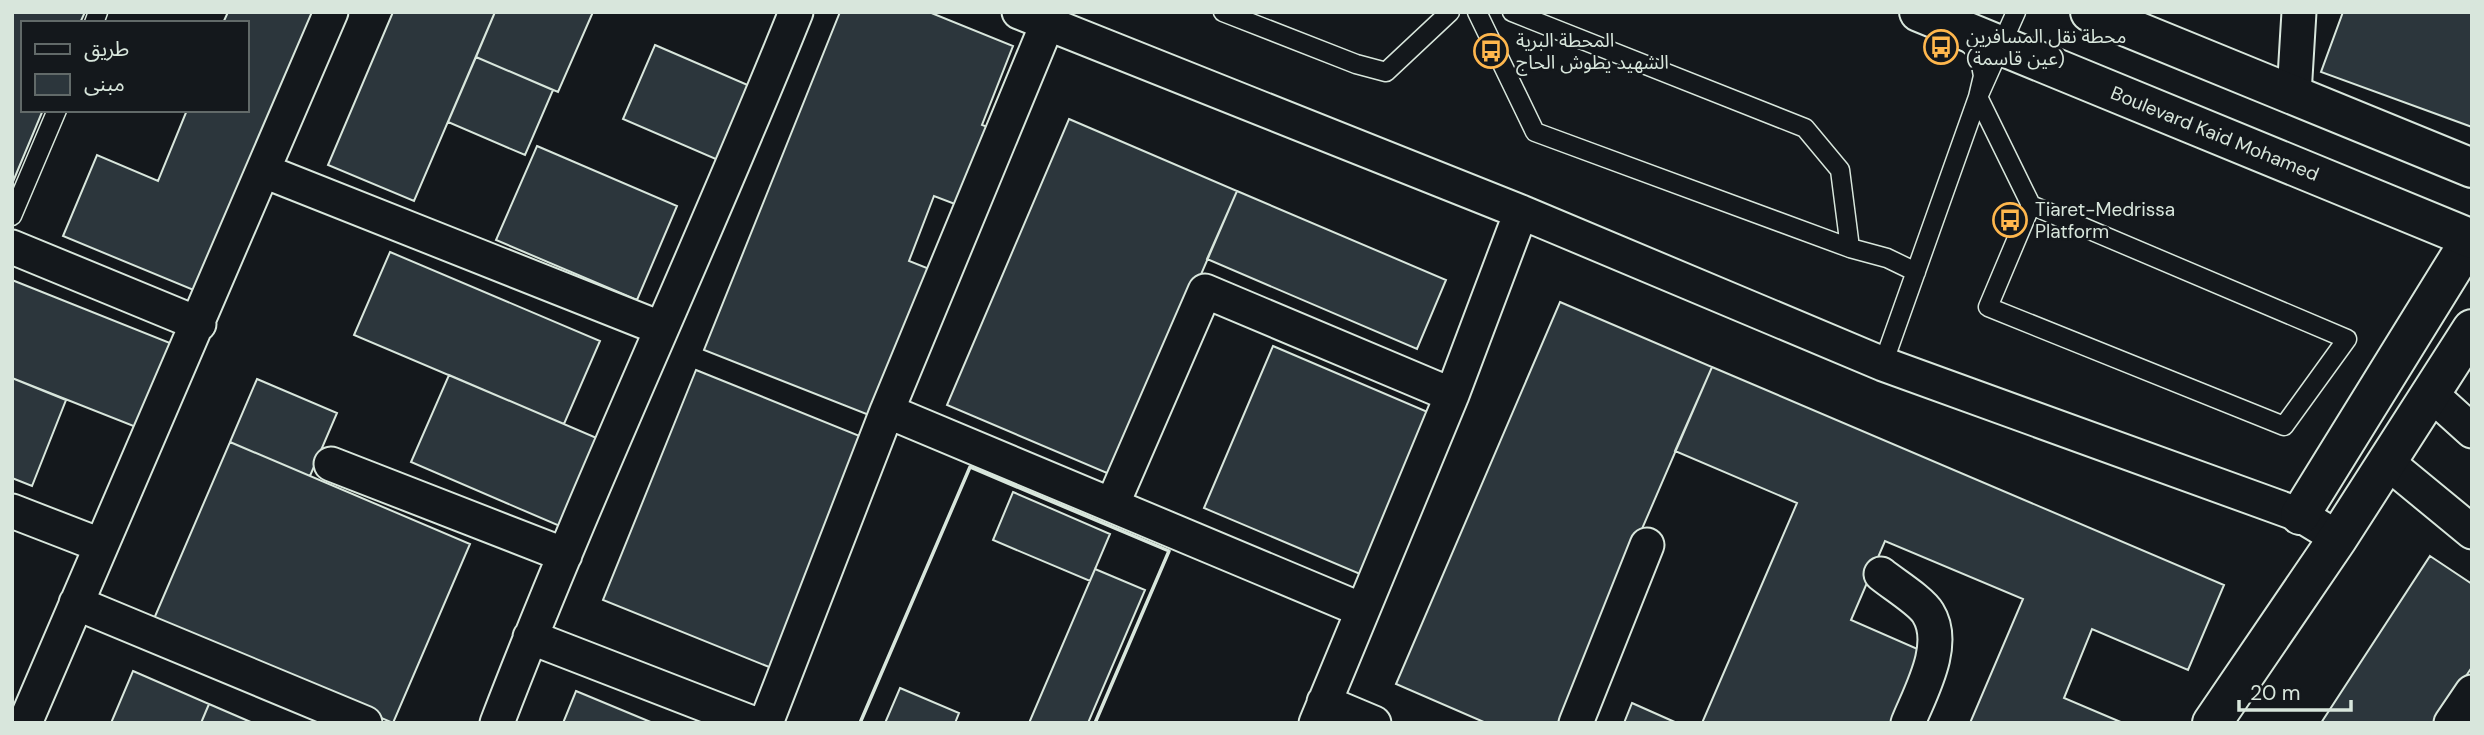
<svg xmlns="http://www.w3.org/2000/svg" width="2484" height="735" viewBox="0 0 2484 735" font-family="'DM Sans','Noto Sans Arabic',sans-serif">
	<rect width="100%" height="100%" fill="#14181c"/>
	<!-- building -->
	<path fill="#2c363c" stroke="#d8e6dc" stroke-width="2" d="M 12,12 L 85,12 L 80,23 L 23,23 L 23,110 L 43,110 L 12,184 Z
		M 228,12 L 326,12 L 208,296 L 63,236 L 97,155 L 158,181 L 187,110 L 247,110 L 247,23 L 223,23 Z
		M 393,12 L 495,12 L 414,201 L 328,165 Z
		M 495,12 L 593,12 L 558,92 L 476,57 Z
		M 840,12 L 929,12 L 1013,46 L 982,125 L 999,131 L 968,209 L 934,196 L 909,261 L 932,270 L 874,417 L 704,350 Z
		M 2343,12 L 2472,12 L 2472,127 L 2321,72 Z
		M 655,45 L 750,86 L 718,160 L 623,119 Z
		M 476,57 L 553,90 L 525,155 L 448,122 Z
		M 1069,119 L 1237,191 L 1114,476 L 947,405 Z
		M 537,146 L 677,206 L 637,300 L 496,240 Z
		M 1237,191 L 1446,280 L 1417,349 L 1207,259 Z
		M 390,252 L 600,341 L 564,424 L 354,335 Z
		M 12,280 L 175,345 L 141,429 L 12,378 Z
		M 1560,302 L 1712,367 L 1558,723 L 1486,723 L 1396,684 Z
		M 1273,346 L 1430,413 L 1360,574 L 1204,508 Z
		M 1712,367 L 2224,585 L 2188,670 L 2092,629 L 2064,698 L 2123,723 L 1970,723 L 2023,599 L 1885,541 L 1851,620 L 1929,654 L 1900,723 L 1702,723 L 1797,503 L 1675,451 Z
		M 696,370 L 867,439 L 774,669 L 603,600 Z
		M 449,375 L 599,439 L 562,527 L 411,462 Z
		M 12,378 L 66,400 L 32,486 L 12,478 Z
		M 257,379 L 337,413 L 310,476 L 230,442 Z
		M 230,442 L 470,544 L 393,723 L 153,621 Z
		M 1013,492 L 1110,534 L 1090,581 L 993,540 Z
		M 2430,556 L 2472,584 L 2472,667 L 2435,723 L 2321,723 Z
		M 1095,569 L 1145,590 L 1088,723 L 1029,723 Z
		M 133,671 L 209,704 L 201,723 L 111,723 Z
		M 900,688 L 959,713 L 955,723 L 885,723 Z
		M 576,691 L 653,723 L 563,723 Z
		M 1632,703 L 1677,723 L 1624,723 Z
		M 209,704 L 253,723 L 201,723 Z"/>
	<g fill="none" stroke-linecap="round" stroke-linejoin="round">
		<!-- lane casing -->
		<g stroke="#d8e6dc" stroke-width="21">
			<path id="lane" d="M 1223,12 L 1356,64 L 1386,72 L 1450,12
				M 1477,12 L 1535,132 L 1850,248 L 1887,258 L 1916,272
				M 1512,12 L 1805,128 L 1840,170 L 1850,248
				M 94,23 L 98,12
				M 1965,40 L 1979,54 L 1983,76 L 1978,97 L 2031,205 L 2347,339 L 2284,426 L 1988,307 L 2031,205
				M 12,216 L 57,110
				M 1883,364 L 1978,97 L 2016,12"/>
		</g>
		<!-- street casing -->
		<g stroke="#d8e6dc" stroke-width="37">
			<path id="street" d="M 1019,12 L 1521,212 L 1883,364 L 2300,515 L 2338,538
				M 2294,94 L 2299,12
				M 264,171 L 660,328
				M 12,247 L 199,324
				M 2431,394 L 2472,431
				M 887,411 L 1362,610
				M 2387,462 L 2472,532
				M 331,464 L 565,555
				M 1112,505 L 1205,291 L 1452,395
				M 12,511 L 100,545
				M 1881,574 C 1893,584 1921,601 1928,613 C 1948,645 1920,693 1908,723
				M 76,603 L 365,723
				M 530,637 L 752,723
				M 1324,702 L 1374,723
				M 25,723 L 331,12
				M 497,723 C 589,483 700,251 796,12
				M 766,723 L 887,411 L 1048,22
				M 1316,723 L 1452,395 L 1521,212
				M 1576,723 L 1647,545
				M 2451,723 L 2472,692"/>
		</g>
		<!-- secondary casing -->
		<g stroke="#d8e6dc" stroke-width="42">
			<path id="secondary" d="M 2300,515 L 2472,237
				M 2212,723 L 2338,538 L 2472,329"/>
		</g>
		<!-- primary casing -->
		<g stroke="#d8e6dc" stroke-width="42">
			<path id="primary" d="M 1919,12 L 2472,239
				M 2090,12 L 2472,168"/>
		</g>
		<!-- lane -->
		<use href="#lane" stroke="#14181c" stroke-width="18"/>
		<!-- street -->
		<use href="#street" stroke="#14181c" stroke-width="33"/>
		<!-- secondary -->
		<use href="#secondary" stroke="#14181c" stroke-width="38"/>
		<!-- primary -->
		<use href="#primary" stroke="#14181c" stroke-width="38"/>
		<!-- wall -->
		<path stroke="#d8e6dc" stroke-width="3.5" d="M 860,723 L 970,467 L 1169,551 L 1095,723"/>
	</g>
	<!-- icons -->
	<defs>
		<g id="bus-ring" transform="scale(1.75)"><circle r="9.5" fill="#14181c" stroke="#ffb74d" stroke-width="1.5"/><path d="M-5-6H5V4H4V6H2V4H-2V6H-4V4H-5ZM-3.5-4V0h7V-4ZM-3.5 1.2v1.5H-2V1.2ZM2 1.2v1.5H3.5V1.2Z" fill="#ffb74d"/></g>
	</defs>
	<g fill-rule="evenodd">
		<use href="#bus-ring" x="1941" y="47"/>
		<use href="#bus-ring" x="1491" y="51"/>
		<use href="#bus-ring" x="2010" y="220"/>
	</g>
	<g text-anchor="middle" stroke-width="5" stroke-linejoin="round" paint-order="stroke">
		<!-- poi labels -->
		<g font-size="19" fill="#d8e6dc" stroke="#14181c" text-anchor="start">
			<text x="1966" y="43">محطة نقل المسافرين<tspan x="1966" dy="22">(عين قاسمة)</tspan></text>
			<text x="1516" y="47">المحطة البرية<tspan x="1516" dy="22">الشهيد يطوش الحاج</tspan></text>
			<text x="2035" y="216">Tiaret-Medrissa<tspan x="2035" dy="22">Platform</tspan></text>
		</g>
		<!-- street labels -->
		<g font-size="19" fill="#d8e6dc" stroke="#14181c">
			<text transform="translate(2215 133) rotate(22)" y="7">Boulevard Kaid Mohamed</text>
		</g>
	</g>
	<!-- border -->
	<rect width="2484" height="735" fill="none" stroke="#d8e6dc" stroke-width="28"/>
	<!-- legend -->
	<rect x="21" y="21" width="228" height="91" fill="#14181c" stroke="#626a69" stroke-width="2"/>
	<rect x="35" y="44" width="35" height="10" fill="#14181c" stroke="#626a69" stroke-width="2"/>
	<text x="84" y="56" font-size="21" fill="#d8e6dc">طريق</text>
	<rect x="35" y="74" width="35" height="21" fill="#2c363c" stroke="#626a69" stroke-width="2"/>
	<text x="84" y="91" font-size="21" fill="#d8e6dc">مبنى</text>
	<!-- scale -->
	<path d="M2239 700v10h112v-10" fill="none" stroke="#d8e6dc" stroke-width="3.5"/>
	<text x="2250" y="700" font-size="21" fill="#d8e6dc" stroke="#14181c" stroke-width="5" paint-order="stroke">20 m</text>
</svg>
